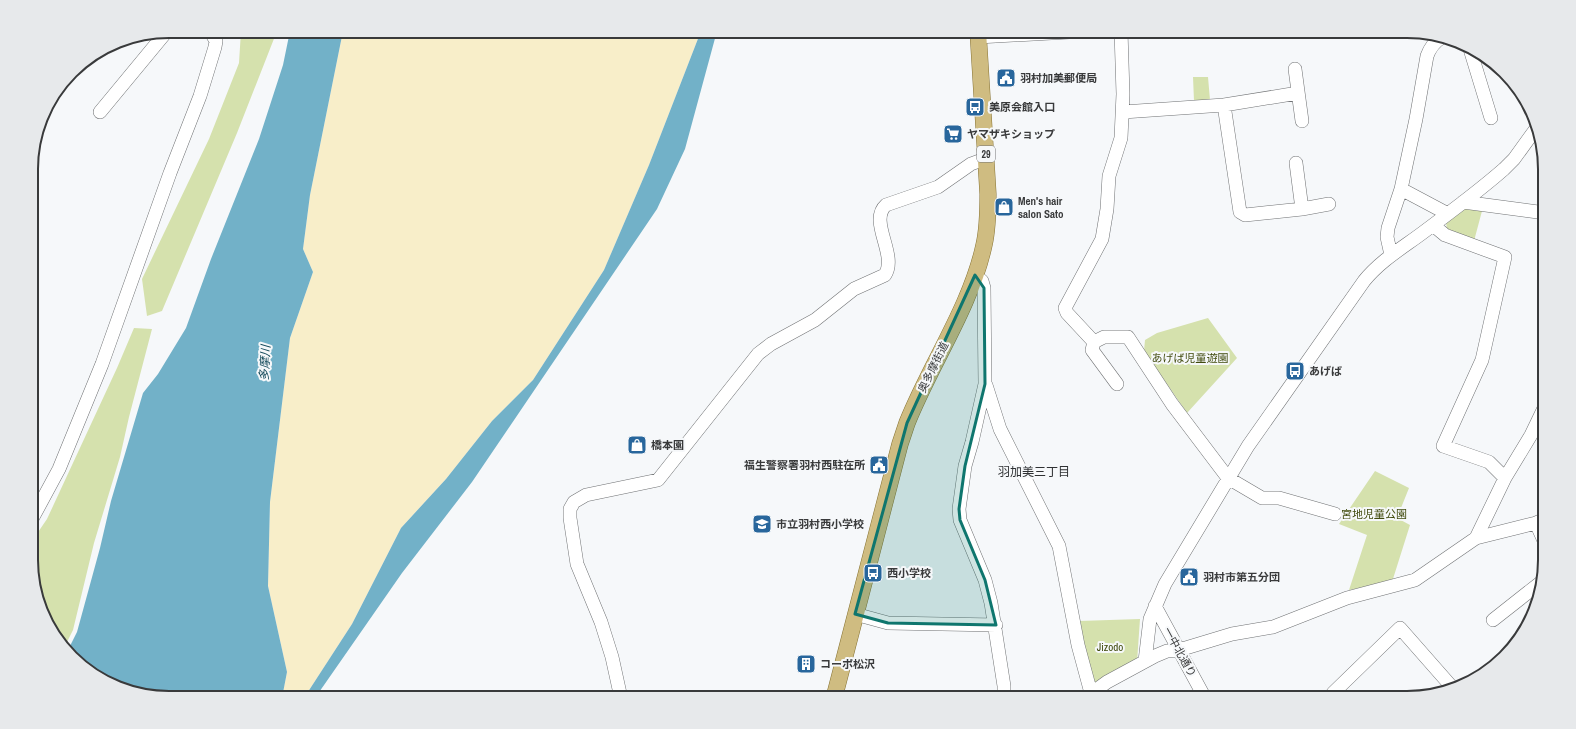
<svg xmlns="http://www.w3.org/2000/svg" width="1576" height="729" viewBox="0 0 1576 729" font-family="'Archivo Narrow','Noto Sans JP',sans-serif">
	<rect width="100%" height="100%" fill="#f6f8fa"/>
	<!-- green -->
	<path fill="#d5e1ad" d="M 241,31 L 277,31 L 237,133 L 162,311 L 147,316 L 142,279 L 209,139 L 239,63 Z
		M 1193,77 L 1208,77 L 1210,100 L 1194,101 Z
		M 1464,208 L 1482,211 L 1474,241 L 1447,230 L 1446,222 Z
		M 1208,318 L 1237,358 L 1187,413 L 1144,351 L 1145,340 L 1157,333 Z
		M 134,328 L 152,329 L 129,417 L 120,457 L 94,543 L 73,630 L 64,648 L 59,644 L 32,579 L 32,541 L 47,519 L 117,368 Z
		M 1375,471 L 1409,488 L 1397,518 L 1410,525 L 1392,582 L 1349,590 L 1367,535 L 1339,524 Z
		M 1140,619 L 1137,662 L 1090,687 L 1079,621 Z"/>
	<!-- sand -->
	<path fill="#f8eec9" d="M 343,31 L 701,31 L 649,165 L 604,270 L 533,380 L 492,421 L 446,479 L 401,528 L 352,624 L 304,698 L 282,698 L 287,672 L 268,586 L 270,502 L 290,338 L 313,272 L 303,249 L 310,195 Z"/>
	<!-- water -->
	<path fill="#72b1c8" d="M 290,31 L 343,31 L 310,195 L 303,249 L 313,272 L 290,338 L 270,502 L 268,586 L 287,672 L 282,698 L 169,698 L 116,687 L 68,650 L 77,632 L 100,548 L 111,501 L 143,393 L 158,374 L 186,328 L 211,259 L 259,139 L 283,65 Z
		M 701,31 L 717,31 L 685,149 L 657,209 L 472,482 L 402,573 L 315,698 L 304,698 L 352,624 L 401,528 L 446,479 L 492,421 L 533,380 L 604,270 L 649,165 Z"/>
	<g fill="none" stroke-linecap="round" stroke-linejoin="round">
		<!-- minor casing -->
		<g stroke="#707274" stroke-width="14">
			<path id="minor" d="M 978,37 L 1087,31
				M 1470,49 L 1491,118
				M 1295,69 L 1302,121
				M 1224,105 L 1240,212 L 1245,215 L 1302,209 L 1329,204
				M 100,112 L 167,31
				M 1123,112 L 1224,105 L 1298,93
				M 1296,163 L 1302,209
				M 1401,189 L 1448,214
				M 1463,202 L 1538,212 L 1544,214
				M 1433,225 L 1445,235 L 1505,257 L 1482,360 L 1443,446 L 1489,462 L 1505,478
				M 1391,255 L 1387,237 L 1388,228 L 1401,189 L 1416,119 L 1427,56 C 1430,48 1434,42 1441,38
				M 975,275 L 982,281 L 984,288 L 985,384 L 972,442 L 965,466 L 959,509 L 960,520 L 985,580 L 991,603 L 1004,686 L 1004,698
				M 1094,342 L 1104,337 L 1128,337 L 1172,404 L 1228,478 L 1262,498 L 1279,498 L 1335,514
				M 1117,384 L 1092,350 L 1094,342 L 1067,313 L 1065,308 L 1102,239 L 1107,209 L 1109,176 L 1121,138 L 1123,94 L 1121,31
				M 986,385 L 1000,429 L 1059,546 L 1078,645 L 1091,693
				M 32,519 L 59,469 L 102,364 L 170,173 L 200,96 L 215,47 L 216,41 L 210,31
				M 1536,523 L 1545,543
				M 1476,538 L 1505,478 L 1531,435 L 1545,406
				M 1155,606 L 1205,698
				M 855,614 L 888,623 L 996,625
				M 1493,620 L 1540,583
				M 1145,661 L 1150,619 L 1165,584 L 1248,446 L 1364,281 C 1381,260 1404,247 1425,231 C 1452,211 1479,191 1504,169 L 1514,159 L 1535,130
				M 621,698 L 612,657 L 601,622 L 577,564 L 570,518 L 570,509 L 574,502 L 586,495 L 658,480 L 758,354 L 771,344 L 815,320 L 854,289 L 885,275 C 898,255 868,221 886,205 L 938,187 L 971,164 L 987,158
				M 1085,698 L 1107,682 L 1155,656 L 1167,651 L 1179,650 L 1232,634 L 1273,627 L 1347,598 L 1415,580 L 1476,538 L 1536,523 L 1545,519
				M 1335,698 L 1333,693 L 1400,628 L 1451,686"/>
		</g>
		<!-- major casing -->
		<g stroke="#867232" stroke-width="17">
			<path id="major" d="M 834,698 L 900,444 L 907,423 C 930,365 971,306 984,245 C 988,228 988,211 988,194 L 978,31"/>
		</g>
		<!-- minor -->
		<use href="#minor" stroke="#fff" stroke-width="13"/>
		<!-- major -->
		<use href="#major" stroke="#cfbc81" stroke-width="16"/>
	</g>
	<!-- marked area -->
	<path fill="#0f766e" fill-opacity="0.2" stroke="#0f766e" stroke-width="3" stroke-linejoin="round" d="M 975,275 L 984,288 L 985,384 L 965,466 L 959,509 L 960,520 L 985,580 L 996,625 L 888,623 L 855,614 L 907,423 Z"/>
	<!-- icons -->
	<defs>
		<g id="civic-square" transform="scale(1)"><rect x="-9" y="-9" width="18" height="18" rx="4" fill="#28669c" stroke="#f6f8fa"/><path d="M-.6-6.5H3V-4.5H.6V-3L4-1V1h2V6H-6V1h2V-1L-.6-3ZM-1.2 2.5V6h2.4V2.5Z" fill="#fff"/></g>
		<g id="bus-square" transform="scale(1)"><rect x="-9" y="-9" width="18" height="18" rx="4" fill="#28669c" stroke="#f6f8fa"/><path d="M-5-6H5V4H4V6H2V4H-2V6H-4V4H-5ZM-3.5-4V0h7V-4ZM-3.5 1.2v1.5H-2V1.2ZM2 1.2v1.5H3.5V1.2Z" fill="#fff"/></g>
		<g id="supermarket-square" transform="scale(1)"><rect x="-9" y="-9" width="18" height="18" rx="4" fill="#28669c" stroke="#f6f8fa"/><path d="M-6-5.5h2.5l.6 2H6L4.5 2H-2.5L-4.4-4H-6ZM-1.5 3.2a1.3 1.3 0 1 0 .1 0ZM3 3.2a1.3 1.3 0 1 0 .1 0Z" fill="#fff"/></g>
		<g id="shop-square" transform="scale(1)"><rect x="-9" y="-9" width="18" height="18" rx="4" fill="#28669c" stroke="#f6f8fa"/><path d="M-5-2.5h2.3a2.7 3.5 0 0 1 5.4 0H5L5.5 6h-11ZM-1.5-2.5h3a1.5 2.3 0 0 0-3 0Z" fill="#fff"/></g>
		<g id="school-square" transform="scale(1)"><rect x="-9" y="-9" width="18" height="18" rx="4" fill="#28669c" stroke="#f6f8fa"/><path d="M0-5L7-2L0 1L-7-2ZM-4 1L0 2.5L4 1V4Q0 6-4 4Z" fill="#fff"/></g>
		<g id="building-square" transform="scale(1)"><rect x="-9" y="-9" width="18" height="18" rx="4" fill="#28669c" stroke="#f6f8fa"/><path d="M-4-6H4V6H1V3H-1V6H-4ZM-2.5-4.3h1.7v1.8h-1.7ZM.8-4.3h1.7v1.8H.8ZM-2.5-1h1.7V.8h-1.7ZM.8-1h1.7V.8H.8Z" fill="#fff"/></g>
	</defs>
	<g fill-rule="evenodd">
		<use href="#civic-square" x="1006" y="78"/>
		<use href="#bus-square" x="975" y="107"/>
		<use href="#supermarket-square" x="953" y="134"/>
		<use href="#shop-square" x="1004" y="207"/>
		<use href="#bus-square" x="1295" y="371"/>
		<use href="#shop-square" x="637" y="445"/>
		<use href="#civic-square" x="879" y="465"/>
		<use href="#school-square" x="762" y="524"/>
		<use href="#bus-square" x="873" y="573"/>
		<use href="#civic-square" x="1189" y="577"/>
		<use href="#building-square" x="806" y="664"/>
	</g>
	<g text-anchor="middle" stroke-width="4" stroke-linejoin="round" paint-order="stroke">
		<!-- shield labels -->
		<rect fill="#f6f8fa" stroke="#727374" stroke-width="1" x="977" y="146" width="18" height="16" rx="3"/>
		<g font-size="10" font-weight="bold" fill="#393a3b">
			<text x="986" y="158">29</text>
		</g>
		<!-- poi labels -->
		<g font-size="11" font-weight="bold" fill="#393a3b" stroke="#f6f8fa" text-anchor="start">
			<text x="1020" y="82">羽村加美郵便局</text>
			<text x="989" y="111">美原会館入口</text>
			<text x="967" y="138">ヤマザキショップ</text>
			<text x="1018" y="205">Men's hair<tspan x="1018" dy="13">salon Sato</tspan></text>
			<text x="1309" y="375">あげば</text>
			<text x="651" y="449">橋本園</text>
			<text x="865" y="469" text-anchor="end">福生警察署羽村西駐在所</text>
			<text x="776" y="528">市立羽村西小学校</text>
			<text x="887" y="577">西小学校</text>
			<text x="1203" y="581">羽村市第五分団</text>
			<text x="820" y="668">コーポ松沢</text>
		</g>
		<!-- park labels -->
		<g font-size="11" fill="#414b0e" stroke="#f6f8fa">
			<text x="1190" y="362">あげば児童遊園</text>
			<text x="1374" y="518">宮地児童公園</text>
			<text x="1110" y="651">Jizodo</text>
		</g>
		<!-- street labels -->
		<g font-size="11" fill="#393a3b" stroke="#f6f8fa">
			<text transform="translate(933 367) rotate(-64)" y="4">奥多摩街道</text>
			<text transform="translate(1180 652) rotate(61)" y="4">一中北通り</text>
		</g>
		<!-- water labels -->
		<g font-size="12" font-style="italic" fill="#124859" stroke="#f6f8fa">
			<text transform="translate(265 363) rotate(-87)" y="4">多摩川</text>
		</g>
		<!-- neighbourhood labels -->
		<g font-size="12" fill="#2f3133" stroke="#f6f8fa">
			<text x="1034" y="476">羽加美三丁目</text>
		</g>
	</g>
	<!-- crop -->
	<path d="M0 0H1576V729H0ZM169 38H1407A131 131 0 0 1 1538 169V560A131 131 0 0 1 1407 691H169A131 131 0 0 1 38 560V169A131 131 0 0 1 169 38Z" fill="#e7e9eb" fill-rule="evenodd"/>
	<path fill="none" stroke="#393a3b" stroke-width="2" d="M169 38H1407A131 131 0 0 1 1538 169V560A131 131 0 0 1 1407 691H169A131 131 0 0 1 38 560V169A131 131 0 0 1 169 38Z"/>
</svg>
